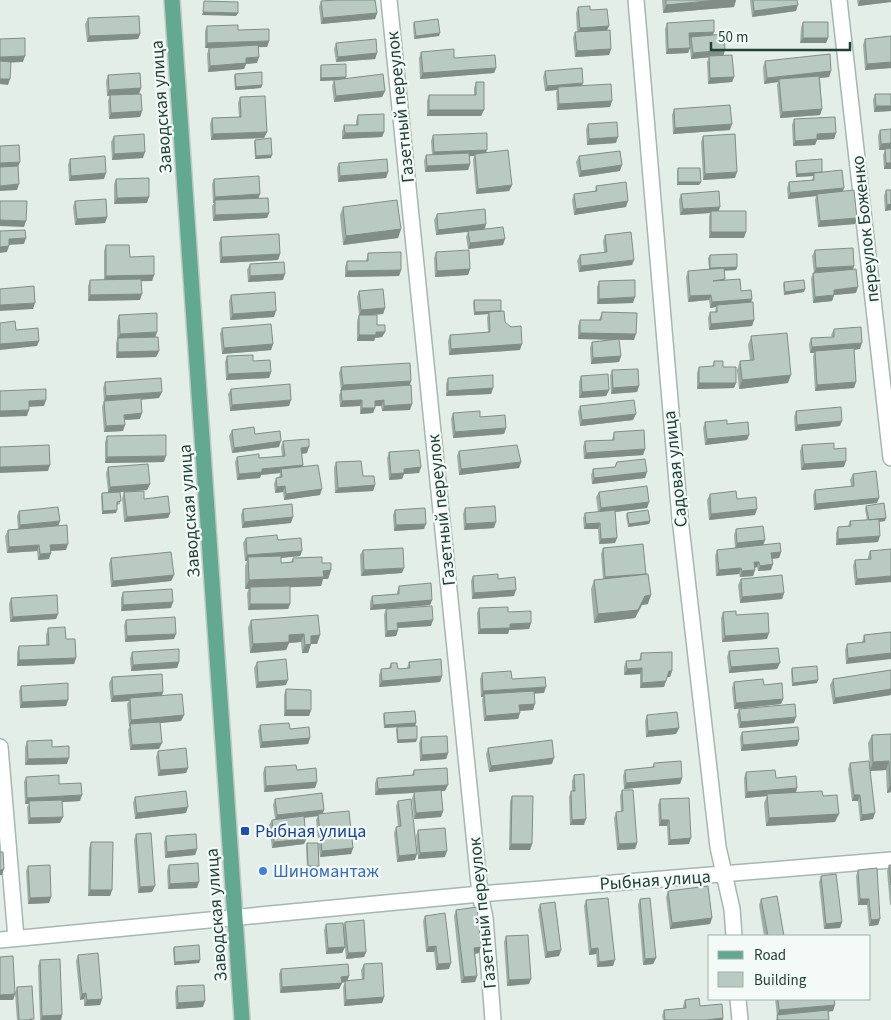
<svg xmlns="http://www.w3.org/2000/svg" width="891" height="1020" viewBox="0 0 891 1020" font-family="'Source Sans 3',sans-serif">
	<rect width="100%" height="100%" fill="#e3eee9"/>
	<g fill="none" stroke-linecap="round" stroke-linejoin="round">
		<!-- minor casing -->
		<g stroke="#a5b7b0" stroke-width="18">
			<path id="minor" d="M 389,0 L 480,894 L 485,918 L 493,1020
				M 636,0 L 680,518 L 718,847 L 732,909 L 734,936
				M 839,0 L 891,458
				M 0,747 L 16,938
				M 0,940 L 480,894 L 891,860
				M 738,999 L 740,1020"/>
		</g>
		<!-- major casing -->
		<g stroke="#c1cac7" stroke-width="18">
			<path id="major" d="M 172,0 L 242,1020"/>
		</g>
		<!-- minor -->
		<use href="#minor" stroke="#fff" stroke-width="15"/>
		<!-- major -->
		<use href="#major" stroke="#63a992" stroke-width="15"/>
	</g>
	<!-- wall -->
	<path fill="#9eaea6" d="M 662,0 L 736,0 L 734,7 L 663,13 Z
		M 750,0 L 797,0 L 796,11 L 752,17 Z
		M 857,0 L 891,0 L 891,4 L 891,2 L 858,6 Z
		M 321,1 L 377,13 L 375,19 L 321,24 L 319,7 Z
		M 578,7 L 590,10 L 609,26 L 607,30 L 611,49 L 609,55 L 575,57 L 573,38 L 575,32 L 577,32 L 576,13 Z
		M 88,18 L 140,34 L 138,39 L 87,42 L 85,24 Z
		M 414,22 L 439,36 L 414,39 L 413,25 Z
		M 803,22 L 828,38 L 826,43 L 800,43 L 801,28 Z
		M 667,23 L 714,32 L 713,35 L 725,50 L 723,56 L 734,77 L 732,82 L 708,84 L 707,62 L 709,57 L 691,59 L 690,48 L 688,53 L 666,54 L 665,29 Z
		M 207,26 L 238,30 L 269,41 L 267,47 L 259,47 L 257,63 L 246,64 L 244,69 L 208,72 L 207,54 L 209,48 L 205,48 L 205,31 Z
		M 891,36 L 891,68 L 865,70 L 863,45 L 865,39 Z
		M 336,43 L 377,53 L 375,59 L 336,62 L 334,49 Z
		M 421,52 L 454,58 L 496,68 L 494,73 L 420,79 L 419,58 Z
		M 765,61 L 831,71 L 829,77 L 820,78 L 822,109 L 820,115 L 780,118 L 777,85 L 778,82 L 764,84 L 763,67 Z
		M 321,65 L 346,77 L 345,79 L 385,91 L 382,97 L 334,102 L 332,86 L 334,80 L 320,81 L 320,68 Z
		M 545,71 L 582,86 L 612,101 L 610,107 L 557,110 L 556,93 L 557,90 L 545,91 L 543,77 Z
		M 235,74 L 262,85 L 261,88 L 235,90 L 234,77 Z
		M 108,75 L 141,88 L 139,94 L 142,111 L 140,117 L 109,119 L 108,101 L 110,95 L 107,96 L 106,81 Z
		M 476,82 L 481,116 L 427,116 L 427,101 L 429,95 L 474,95 L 474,88 Z
		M 875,94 L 891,94 L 891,111 L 874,112 L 873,100 Z
		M 240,97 L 267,132 L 264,138 L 211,140 L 210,124 L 212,118 L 239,117 L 238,103 Z
		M 674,109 L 730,130 L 673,134 L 672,115 Z
		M 358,115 L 384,132 L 382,137 L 342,139 L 342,131 L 344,125 L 356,125 L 356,121 Z
		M 794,119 L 836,133 L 834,139 L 817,140 L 815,145 L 793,146 L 792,125 Z
		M 588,124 L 616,143 L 587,145 L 586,129 Z
		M 880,130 L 891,169 L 884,169 L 883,155 L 885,150 L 879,150 L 878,136 Z
		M 433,135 L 486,153 L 512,185 L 509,191 L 476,194 L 473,160 L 474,156 L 470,156 L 470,164 L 468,170 L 425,172 L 424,161 L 426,155 L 432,155 L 431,141 Z
		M 114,136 L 143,158 L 112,160 L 111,142 Z
		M 703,136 L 735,178 L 703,180 L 701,142 Z
		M 255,140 L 271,158 L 255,159 L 254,142 Z
		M 579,156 L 620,171 L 579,177 L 576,162 Z
		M 70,159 L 104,179 L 69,181 L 68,165 Z
		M 796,161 L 822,172 L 843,191 L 855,224 L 818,227 L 815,200 L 816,196 L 788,199 L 787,188 L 789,182 L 812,180 L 813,176 L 796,177 L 795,164 Z
		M 339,163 L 388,172 L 386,178 L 338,182 L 337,168 Z
		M 678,168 L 701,182 L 699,185 L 677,185 L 677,171 Z
		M 116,179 L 147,203 L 114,204 L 114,184 Z
		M 214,179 L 269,213 L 267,218 L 213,221 L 212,206 L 214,203 L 213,203 L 212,184 Z
		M 596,186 L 626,207 L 574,215 L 572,200 L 574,194 L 595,191 Z
		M 886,190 L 891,210 L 885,211 L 884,196 Z
		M 681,194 L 720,207 L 718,211 L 744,238 L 709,238 L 709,217 L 710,213 L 680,215 L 679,200 Z
		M 75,201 L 107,217 L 105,223 L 75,225 L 73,207 Z
		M 343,207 L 401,229 L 398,238 L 343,245 L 340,215 Z
		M 437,214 L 486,224 L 485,229 L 503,245 L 468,249 L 466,237 L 468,232 L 436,235 L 434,220 Z
		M 605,235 L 632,265 L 579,272 L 577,261 L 580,255 L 604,252 L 603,241 Z
		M 221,237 L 280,254 L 278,260 L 220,263 L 219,243 Z
		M 106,245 L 130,257 L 154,275 L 152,281 L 141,281 L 140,300 L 88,301 L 88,286 L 90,280 L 104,280 L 104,251 Z
		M 815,250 L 854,266 L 853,269 L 856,293 L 834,295 L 832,301 L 813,303 L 811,279 L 813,273 L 814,273 L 812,256 Z
		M 436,252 L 470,269 L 468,275 L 435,277 L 434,258 Z
		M 368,253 L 401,270 L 399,276 L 345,277 L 345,267 L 347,261 L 366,261 Z
		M 710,255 L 737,267 L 736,270 L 724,271 L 725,280 L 752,299 L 751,302 L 754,320 L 752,326 L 709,330 L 708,318 L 710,312 L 715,312 L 716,307 L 710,308 L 709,300 L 688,302 L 686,277 L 688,271 L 709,269 L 708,258 Z
		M 250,264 L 283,280 L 248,282 L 247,270 Z
		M 599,281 L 633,303 L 597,304 L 597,287 Z
		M 784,282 L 804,292 L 784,295 L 783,285 Z
		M 359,291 L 385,308 L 383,314 L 369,315 L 377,325 L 385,332 L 382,337 L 375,338 L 374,341 L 357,341 L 357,321 L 359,315 L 357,297 Z
		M 231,295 L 274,317 L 230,320 L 229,301 Z
		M 474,300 L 501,311 L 505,322 L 520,350 L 449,355 L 448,341 L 450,335 L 488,332 L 487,318 L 488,314 L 474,315 L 473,303 Z
		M 602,312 L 634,340 L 619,340 L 621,356 L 619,362 L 591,364 L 590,348 L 592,342 L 618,340 L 578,339 L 578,326 L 580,320 L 599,320 Z
		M 119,315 L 156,337 L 159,351 L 156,357 L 116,358 L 116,343 L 117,339 L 117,321 Z
		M 222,328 L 273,344 L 271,350 L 222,354 L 220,334 Z
		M 834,329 L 860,349 L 854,350 L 856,382 L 854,388 L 815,391 L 813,357 L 814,353 L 810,353 L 809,344 L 811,338 L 832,337 L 831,335 Z
		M 751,337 L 788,383 L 739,389 L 737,370 L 740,361 L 750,360 L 748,345 Z
		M 227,356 L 253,361 L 271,372 L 269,378 L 226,380 L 225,362 Z
		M 714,361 L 723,367 L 736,383 L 734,388 L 697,389 L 697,373 L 699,367 L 712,367 Z
		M 341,367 L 411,381 L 410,385 L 410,410 L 382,411 L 381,406 L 375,406 L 373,413 L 360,414 L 360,406 L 340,407 L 339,395 L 341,391 L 339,373 Z
		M 612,370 L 639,386 L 637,392 L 611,394 L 610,376 Z
		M 581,376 L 609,390 L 606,396 L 579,398 L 579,382 Z
		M 448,378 L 493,388 L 491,394 L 446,396 L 446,384 Z
		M 105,382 L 159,398 L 141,400 L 140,419 L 125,420 L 123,431 L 104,432 L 102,407 L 104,401 L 103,388 Z
		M 231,389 L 289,406 L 230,411 L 228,394 Z
		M 580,406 L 633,420 L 580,426 L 578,412 Z
		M 796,411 L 840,426 L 795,431 L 794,417 Z
		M 453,413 L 480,417 L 506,428 L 504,434 L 453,438 L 451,419 Z
		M 705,422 L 749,435 L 747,440 L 705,445 L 703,428 Z
		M 232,430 L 255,434 L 279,447 L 232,453 L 229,436 Z
		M 614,432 L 645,449 L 643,455 L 584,459 L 583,447 L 585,441 L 612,440 Z
		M 107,436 L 164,462 L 105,463 L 105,442 Z
		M 283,441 L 307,453 L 302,454 L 302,467 L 320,495 L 284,500 L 283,492 L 275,493 L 274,484 L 276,478 L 279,478 L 280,473 L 261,475 L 260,478 L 237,480 L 235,462 L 237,457 L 259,458 L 282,456 L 281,447 Z
		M 802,445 L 834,449 L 844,467 L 801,470 L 800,451 Z
		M 459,451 L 521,462 L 519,468 L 459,475 L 457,456 Z
		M 389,452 L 421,467 L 419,473 L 404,474 L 402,479 L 389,480 L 387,458 Z
		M 336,462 L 363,476 L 375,485 L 373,491 L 335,493 L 334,468 Z
		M 617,462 L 645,478 L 592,484 L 591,475 L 593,469 L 615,467 Z
		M 108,467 L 150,484 L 147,490 L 120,492 L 120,504 L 117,505 L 116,513 L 102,514 L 101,496 L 102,493 L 108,492 L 106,473 Z
		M 853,474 L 877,503 L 814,510 L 813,495 L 815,490 L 851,486 L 850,480 Z
		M 124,492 L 144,499 L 170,513 L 168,518 L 124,522 L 122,498 Z
		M 599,492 L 649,502 L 647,508 L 615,512 L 615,543 L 599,544 L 598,529 L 584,529 L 583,518 L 585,513 L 598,512 L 596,497 Z
		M 710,494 L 737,499 L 755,515 L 709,520 L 707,500 Z
		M 866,506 L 885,521 L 879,522 L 878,542 L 836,545 L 836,533 L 838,527 L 848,526 L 850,521 L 867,520 L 865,509 Z
		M 465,508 L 494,528 L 464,530 L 463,514 Z
		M 243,509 L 291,523 L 242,528 L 241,515 Z
		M 395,510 L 424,529 L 394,531 L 393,515 Z
		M 19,511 L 58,526 L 66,550 L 51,551 L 49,559 L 38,560 L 37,551 L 7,553 L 5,536 L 8,530 L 18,529 L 17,516 Z
		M 627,513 L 650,521 L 649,524 L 628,527 L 626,516 Z
		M 736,529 L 763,545 L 781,552 L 779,558 L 772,559 L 771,570 L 758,571 L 757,567 L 755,568 L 755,570 L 753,576 L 740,577 L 739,574 L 716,576 L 715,556 L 717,550 L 735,548 L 734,535 Z
		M 246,538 L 278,540 L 302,551 L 300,556 L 281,558 L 281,563 L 291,562 L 293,558 L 322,563 L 331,570 L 328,579 L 323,579 L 321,586 L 290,587 L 290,604 L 288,609 L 248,610 L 247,593 L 249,588 L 245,589 L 245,566 L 247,561 L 245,561 L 243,543 Z
		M 603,548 L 648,604 L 642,605 L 635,618 L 594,623 L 591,589 L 594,580 L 603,579 L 601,554 Z
		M 891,549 L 891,582 L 855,585 L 853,566 L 855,560 L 868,559 L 868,557 L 870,551 Z
		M 363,550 L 402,573 L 361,576 L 360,555 Z
		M 111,558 L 174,575 L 171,581 L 111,587 L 109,564 Z
		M 473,576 L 498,579 L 514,596 L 472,599 L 471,581 Z
		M 741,579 L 784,593 L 782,599 L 740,603 L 738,585 Z
		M 399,586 L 432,600 L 430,605 L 395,608 L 431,626 L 398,628 L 398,630 L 396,636 L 385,637 L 384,615 L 386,609 L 370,610 L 370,602 L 372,596 L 397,594 L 397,592 Z
		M 123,592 L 171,608 L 121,611 L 121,598 Z
		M 11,598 L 58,614 L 56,619 L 10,622 L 9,604 Z
		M 479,608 L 508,612 L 531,623 L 529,629 L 509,630 L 508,634 L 478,634 L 477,613 Z
		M 723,612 L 736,615 L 767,639 L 722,642 L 721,618 Z
		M 126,620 L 174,639 L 125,642 L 124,625 Z
		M 251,620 L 320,635 L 317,644 L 311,644 L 308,653 L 302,653 L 301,642 L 289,643 L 286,650 L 250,653 L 248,628 Z
		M 48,628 L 66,639 L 76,658 L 74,664 L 17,666 L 17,652 L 19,646 L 46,645 L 46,634 Z
		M 891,632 L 846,664 L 845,650 L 847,644 L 862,642 L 864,635 Z
		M 729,651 L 777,669 L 729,673 L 727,657 Z
		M 132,652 L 179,662 L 177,668 L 131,671 L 130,658 Z
		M 641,653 L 672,671 L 670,677 L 667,677 L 664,687 L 640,688 L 640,674 L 624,675 L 624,667 L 626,661 L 639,661 Z
		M 257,662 L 286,685 L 256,688 L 254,668 Z
		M 409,662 L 442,676 L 440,682 L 379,687 L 379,675 L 381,669 L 389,668 L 391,663 L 398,669 L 407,668 Z
		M 792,668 L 817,683 L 792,686 L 791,671 Z
		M 891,670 L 891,695 L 833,704 L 830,685 L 833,679 Z
		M 482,673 L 512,679 L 544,693 L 534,693 L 533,710 L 520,711 L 518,719 L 484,721 L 482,700 L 483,697 L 481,697 L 480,679 Z
		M 112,677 L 163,692 L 162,695 L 184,715 L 181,721 L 160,723 L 159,749 L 130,750 L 128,730 L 130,725 L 129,726 L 127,704 L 129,701 L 111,702 L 109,683 Z
		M 734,682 L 764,685 L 783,699 L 781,704 L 734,709 L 732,688 Z
		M 21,686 L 68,700 L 66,706 L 20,708 L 19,691 Z
		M 286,689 L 311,710 L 309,716 L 284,716 L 284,695 Z
		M 739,709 L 794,723 L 739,728 L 737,715 Z
		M 384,713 L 416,723 L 415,726 L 416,742 L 397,743 L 396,730 L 397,727 L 384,728 L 383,716 Z
		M 647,715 L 679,728 L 676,734 L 646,737 L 645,721 Z
		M 260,725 L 290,729 L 310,738 L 308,744 L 260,748 L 258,731 Z
		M 742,732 L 799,740 L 797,746 L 741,751 L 740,737 Z
		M 891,734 L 891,792 L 887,793 L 886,770 L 870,771 L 873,819 L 860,821 L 858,801 L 852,801 L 848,769 L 850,763 L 870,766 L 868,743 L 872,735 Z
		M 421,737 L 448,753 L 446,759 L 420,761 L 419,743 Z
		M 27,741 L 52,747 L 67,764 L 25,765 L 25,747 Z
		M 488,748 L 552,764 L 489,772 L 486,754 Z
		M 158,751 L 188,768 L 186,773 L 158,776 L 156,757 Z
		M 654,763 L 682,778 L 680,784 L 624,789 L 623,776 L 625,770 L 652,768 Z
		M 265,767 L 297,770 L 317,782 L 315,788 L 264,792 L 263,773 Z
		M 414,770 L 445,791 L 441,791 L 443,811 L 441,817 L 414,819 L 412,798 L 414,793 L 375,795 L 375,783 L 377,778 L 412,775 Z
		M 746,772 L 776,778 L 797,788 L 796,793 L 823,796 L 835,822 L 766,826 L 764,803 L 767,796 L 745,798 L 744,778 Z
		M 574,775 L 584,825 L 570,825 L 569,797 L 571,791 L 572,791 L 572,781 Z
		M 26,777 L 59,784 L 80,801 L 62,802 L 60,823 L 28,824 L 27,807 L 29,804 L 25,804 L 24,782 Z
		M 622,790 L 637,843 L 635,849 L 617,850 L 614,818 L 616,812 L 621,812 L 620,796 Z
		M 512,796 L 532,844 L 530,850 L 509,850 L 510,801 Z
		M 135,797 L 186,813 L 135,819 L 133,803 Z
		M 275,799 L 323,813 L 353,848 L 351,854 L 320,857 L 316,820 L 318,816 L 304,818 L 306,839 L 304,844 L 272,848 L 269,825 L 272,820 L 275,819 L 273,805 Z
		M 660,799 L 689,844 L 668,845 L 667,826 L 659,826 L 658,805 Z
		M 398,801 L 415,860 L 397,862 L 394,833 L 396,827 L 398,827 L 396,806 Z
		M 418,830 L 445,857 L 418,859 L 416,836 Z
		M 136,834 L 152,892 L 138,893 L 134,840 Z
		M 166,836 L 197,849 L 195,855 L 165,858 L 164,842 Z
		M 91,842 L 112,890 L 110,896 L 88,896 L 89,848 Z
		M 307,843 L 319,866 L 318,869 L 307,869 L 306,846 Z
		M 169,865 L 197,888 L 168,889 L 167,871 Z
		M 889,865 L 891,865 L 891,905 L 890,905 L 887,871 Z
		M 28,866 L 51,897 L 49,903 L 28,904 L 26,871 Z
		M 858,870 L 880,919 L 878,925 L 869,926 L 867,905 L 858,905 L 856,876 Z
		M 821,876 L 842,922 L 840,928 L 824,929 L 819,882 Z
		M 668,891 L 712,918 L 710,924 L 670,929 L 666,897 Z
		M 640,899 L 656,958 L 653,964 L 643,965 L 638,905 Z
		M 761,899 L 784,936 L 764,936 L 759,905 Z
		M 586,900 L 613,966 L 597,967 L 596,954 L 589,955 L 584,906 Z
		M 540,904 L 561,950 L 559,956 L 545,958 L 538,910 Z
		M 456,910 L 479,953 L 475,954 L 477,976 L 475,982 L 461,983 L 454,916 Z
		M 425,916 L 449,969 L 436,970 L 434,952 L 426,952 L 423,921 Z
		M 345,922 L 366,952 L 364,957 L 346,959 L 345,947 L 342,953 L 326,954 L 324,930 L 326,924 L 343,927 Z
		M 506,936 L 529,984 L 507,986 L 504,942 Z
		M 174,947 L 200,960 L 199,963 L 174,965 L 173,950 Z
		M 78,955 L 102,999 L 100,1005 L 84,1006 L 84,999 L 80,1000 L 76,961 Z
		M 0,957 L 15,993 L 17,987 L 33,1020 L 17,1020 L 15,994 L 13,1000 L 0,1000 Z
		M 40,960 L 62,1015 L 61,1020 L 40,1020 L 38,966 Z
		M 364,964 L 384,997 L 382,1003 L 344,1006 L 343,987 L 345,982 L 342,983 L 339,989 L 280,993 L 279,974 L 281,969 L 349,976 L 347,981 L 362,980 L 361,970 Z
		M 177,986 L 203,1007 L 176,1009 L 175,992 Z
		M 775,999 L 834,999 L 833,1011 L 778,1020 L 776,1020 L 777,1016 Z
		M 685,1000 L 723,1018 L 723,1020 L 663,1020 L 662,1016 L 664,1010 L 683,1008 L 683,1006 Z"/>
	<!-- shaded-wall -->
	<path fill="#818d87" d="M 718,0 L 736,0 L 734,7 L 663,13 L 666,5 Z
		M 860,0 L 891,0 L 891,2 L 858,6 Z
		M 798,5 L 796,11 L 752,17 L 754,11 Z
		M 203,12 L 238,13 L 236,16 L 202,15 Z
		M 377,13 L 375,19 L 321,24 L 323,18 Z
		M 609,26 L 606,32 L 577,34 L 580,28 Z
		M 714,32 L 712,37 L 691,37 L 691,38 L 687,39 L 689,33 Z
		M 440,33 L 439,36 L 414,39 L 416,36 Z
		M 140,34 L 138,39 L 87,42 L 89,36 Z
		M 803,38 L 828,38 L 826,43 L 800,43 Z
		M 269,41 L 267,47 L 205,48 L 207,43 Z
		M 690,48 L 688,53 L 666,54 L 668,49 Z
		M 611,49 L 609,55 L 575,57 L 577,51 Z
		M 725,50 L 723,56 L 691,59 L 693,53 Z
		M 377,53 L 375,59 L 336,62 L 338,57 Z
		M 25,56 L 23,62 L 0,63 L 0,57 Z
		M 259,57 L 257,63 L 246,64 L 244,69 L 208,72 L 210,66 L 246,58 Z
		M 891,62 L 891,68 L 865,70 L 867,64 Z
		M 496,68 L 494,73 L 420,79 L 423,73 Z
		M 831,71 L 829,77 L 779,82 L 779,79 L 778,82 L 764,84 L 767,78 Z
		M 346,77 L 345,80 L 320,81 L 321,78 Z
		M 734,77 L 732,82 L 708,84 L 710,78 Z
		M 0,79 L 10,79 L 8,85 L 0,84 Z
		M 583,83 L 581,89 L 558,87 L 557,90 L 545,91 L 547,86 Z
		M 262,85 L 261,88 L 235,90 L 236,87 Z
		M 141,88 L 139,94 L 107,96 L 109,90 Z
		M 385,91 L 382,97 L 334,102 L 336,96 Z
		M 612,101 L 610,107 L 557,110 L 559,104 Z
		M 876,106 L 891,106 L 891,111 L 874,112 Z
		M 822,109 L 820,115 L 780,118 L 782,112 Z
		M 429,110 L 484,110 L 481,116 L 427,116 Z
		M 142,111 L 140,117 L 109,119 L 111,113 Z
		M 732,124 L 730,130 L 673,134 L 675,128 Z
		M 267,132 L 264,138 L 211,140 L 213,134 Z
		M 384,132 L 382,137 L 342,139 L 345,133 Z
		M 836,133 L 834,139 L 817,140 L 815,145 L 793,146 L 795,141 L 817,134 Z
		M 618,137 L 616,143 L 587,145 L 589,139 Z
		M 891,143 L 891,149 L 879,150 L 881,144 Z
		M 487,150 L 485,155 L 475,154 L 474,156 L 432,158 L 434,152 Z
		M 145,152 L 143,158 L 112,160 L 114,154 Z
		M 272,155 L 271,158 L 255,159 L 256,156 Z
		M 20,162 L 18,167 L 0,168 L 0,163 Z
		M 886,163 L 891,163 L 891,169 L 884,169 Z
		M 470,164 L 468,170 L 425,172 L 427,166 Z
		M 622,165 L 620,171 L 579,177 L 581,171 Z
		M 388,172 L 386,178 L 338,182 L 340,176 Z
		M 737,172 L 735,178 L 703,180 L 705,174 Z
		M 106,173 L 104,179 L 69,181 L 71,176 Z
		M 814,173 L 813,176 L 796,177 L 797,174 Z
		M 678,182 L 701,182 L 699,185 L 677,185 Z
		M 19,184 L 17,190 L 0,191 L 0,186 Z
		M 512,185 L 509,191 L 476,194 L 478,189 Z
		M 844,188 L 842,194 L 817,194 L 816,196 L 788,199 L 790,193 Z
		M 260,194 L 258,200 L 215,200 L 214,203 L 213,203 L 215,197 Z
		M 149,197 L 147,203 L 114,204 L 117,198 Z
		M 628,201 L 626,207 L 574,215 L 576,209 Z
		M 891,204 L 891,210 L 885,211 L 887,205 Z
		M 720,207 L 718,213 L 711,211 L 710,213 L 680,215 L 683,209 Z
		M 269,213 L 267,218 L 213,221 L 215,215 Z
		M 107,217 L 105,223 L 75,225 L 77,219 Z
		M 857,218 L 855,224 L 818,227 L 820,221 Z
		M 0,220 L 26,221 L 24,227 L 0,226 Z
		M 486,224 L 484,230 L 436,235 L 438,230 Z
		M 401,229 L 398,238 L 343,245 L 346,236 Z
		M 711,232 L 746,232 L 744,238 L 709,238 Z
		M 26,238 L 24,244 L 7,245 L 9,239 Z
		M 505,239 L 503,245 L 468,249 L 470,243 Z
		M 9,246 L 7,252 L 0,253 L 0,247 Z
		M 280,254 L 278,260 L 220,263 L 222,257 Z
		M 634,260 L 632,265 L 579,272 L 581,266 Z
		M 854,266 L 852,272 L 814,274 L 816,268 Z
		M 737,267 L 736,270 L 709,271 L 710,268 Z
		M 470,269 L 468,275 L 435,277 L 437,271 Z
		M 401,270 L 399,276 L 345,277 L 347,271 Z
		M 285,274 L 283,280 L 248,282 L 250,276 Z
		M 154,275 L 152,281 L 104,282 L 106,276 Z
		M 858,287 L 856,293 L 834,295 L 832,301 L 813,303 L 815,297 L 834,290 Z
		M 805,289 L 804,292 L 784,295 L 785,292 Z
		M 142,294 L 140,300 L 88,301 L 90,295 Z
		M 711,295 L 709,300 L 688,302 L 690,296 Z
		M 635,297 L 633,303 L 597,304 L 599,299 Z
		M 752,299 L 750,305 L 717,305 L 716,307 L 710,308 L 712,302 Z
		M 35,303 L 33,309 L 0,311 L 0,305 Z
		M 385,308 L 383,314 L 359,316 L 361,310 Z
		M 276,311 L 274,317 L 230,320 L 233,314 Z
		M 501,311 L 489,312 L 488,314 L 474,315 L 475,312 Z
		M 754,320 L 752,326 L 709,330 L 711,324 Z
		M 157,332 L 155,338 L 117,339 L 120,334 Z
		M 376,332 L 385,332 L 382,337 L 375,338 L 374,341 L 357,341 L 359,335 Z
		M 580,333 L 636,334 L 634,340 L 578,339 Z
		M 39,341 L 37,346 L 0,350 L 0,344 Z
		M 862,343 L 860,349 L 815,352 L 815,351 L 814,353 L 810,353 L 812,347 Z
		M 273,344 L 271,350 L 222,354 L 224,348 Z
		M 522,344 L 520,350 L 449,355 L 451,349 Z
		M 159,351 L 156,357 L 116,358 L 118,352 Z
		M 621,356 L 619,362 L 591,364 L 593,358 Z
		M 271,372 L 269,378 L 226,380 L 228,374 Z
		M 791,375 L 788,383 L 739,389 L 742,380 Z
		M 411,381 L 409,386 L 340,391 L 343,385 Z
		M 856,382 L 854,388 L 815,391 L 817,385 Z
		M 699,383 L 736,383 L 734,388 L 697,389 Z
		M 639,386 L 637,392 L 611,394 L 613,388 Z
		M 493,388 L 491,394 L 446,396 L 448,391 Z
		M 609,390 L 606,396 L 579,398 L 582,392 Z
		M 162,392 L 159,398 L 104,402 L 106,396 Z
		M 46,400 L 44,406 L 27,407 L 29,401 Z
		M 291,400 L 289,406 L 230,411 L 232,405 Z
		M 362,400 L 360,406 L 340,407 L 342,401 Z
		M 384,400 L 381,406 L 372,406 L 375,401 Z
		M 412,404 L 410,410 L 382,411 L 384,406 Z
		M 362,408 L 375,408 L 373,413 L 360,414 Z
		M 29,410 L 27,416 L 0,417 L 0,411 Z
		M 142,413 L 140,419 L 122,420 L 124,415 Z
		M 636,414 L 633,420 L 580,426 L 582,420 Z
		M 842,421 L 840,426 L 795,431 L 797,425 Z
		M 125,425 L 123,431 L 104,432 L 106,426 Z
		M 506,428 L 504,434 L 453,438 L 455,432 Z
		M 749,435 L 747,440 L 705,445 L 707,439 Z
		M 281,441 L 279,447 L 232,453 L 234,448 Z
		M 309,447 L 307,453 L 299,454 L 301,448 Z
		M 645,449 L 643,455 L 584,459 L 586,453 Z
		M 166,456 L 164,462 L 105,463 L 107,457 Z
		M 846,461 L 844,467 L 801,470 L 804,464 Z
		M 521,462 L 519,468 L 459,475 L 461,469 Z
		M 50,465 L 48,471 L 0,473 L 0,467 Z
		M 303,465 L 300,471 L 281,469 L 280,473 L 261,475 L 260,478 L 237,480 L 239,474 L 262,469 Z
		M 421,467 L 419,473 L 404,474 L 402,479 L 389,480 L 391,474 L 404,469 Z
		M 647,472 L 645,478 L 592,484 L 594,478 Z
		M 150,484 L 147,490 L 108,493 L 110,487 Z
		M 375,485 L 373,491 L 335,493 L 338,488 Z
		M 285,486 L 283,492 L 275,493 L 277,487 Z
		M 322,489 L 320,495 L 284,500 L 286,494 Z
		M 879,498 L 877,503 L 814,510 L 816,504 Z
		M 649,502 L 647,508 L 598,514 L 601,508 Z
		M 757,509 L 755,515 L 709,520 L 711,514 Z
		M 117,510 L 116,513 L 102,514 L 103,511 Z
		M 170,513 L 168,518 L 124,522 L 127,517 Z
		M 293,517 L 291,523 L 242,528 L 244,522 Z
		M 886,518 L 885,521 L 868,523 L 869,520 Z
		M 60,521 L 58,527 L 18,531 L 20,525 Z
		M 650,521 L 649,524 L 628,527 L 629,524 Z
		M 496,522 L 494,528 L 464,530 L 466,524 Z
		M 600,523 L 598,529 L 584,529 L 586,524 Z
		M 426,524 L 424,529 L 394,531 L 396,525 Z
		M 880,536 L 878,542 L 836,545 L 838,539 Z
		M 617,538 L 615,543 L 599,544 L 601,539 Z
		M 765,540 L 763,546 L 735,549 L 737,543 Z
		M 68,544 L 66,550 L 48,551 L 50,545 Z
		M 39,545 L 37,551 L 7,553 L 9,547 Z
		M 302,551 L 300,556 L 248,561 L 248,557 L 247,561 L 245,561 L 247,555 Z
		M 781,552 L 779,558 L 769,559 L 771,553 Z
		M 51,553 L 49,559 L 38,560 L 40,554 Z
		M 754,562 L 759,562 L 757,567 L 752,568 Z
		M 773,564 L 771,570 L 758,571 L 760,566 Z
		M 404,568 L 402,573 L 361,576 L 364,570 Z
		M 741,568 L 739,574 L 716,576 L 719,570 Z
		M 331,570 L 328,579 L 323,579 L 321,586 L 245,589 L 249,580 Z
		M 755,570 L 753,576 L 740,577 L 742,571 Z
		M 646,574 L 603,583 L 605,577 Z
		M 174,575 L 171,581 L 111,587 L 113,581 Z
		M 891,576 L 891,582 L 855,585 L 857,579 Z
		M 516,590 L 514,596 L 472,599 L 474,593 Z
		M 784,593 L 782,599 L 740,603 L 742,597 Z
		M 651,595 L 648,604 L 642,605 L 635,618 L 594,623 L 598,614 L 645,596 Z
		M 432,600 L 430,605 L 370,610 L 373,605 Z
		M 173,602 L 171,608 L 121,611 L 123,605 Z
		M 250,604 L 290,604 L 288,609 L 248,610 Z
		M 58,614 L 56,619 L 10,622 L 13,617 Z
		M 433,620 L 431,626 L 395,628 L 397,623 Z
		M 531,623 L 529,629 L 509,630 L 508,634 L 478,634 L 480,629 L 510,624 Z
		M 398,630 L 396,636 L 385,637 L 387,631 Z
		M 769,633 L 767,639 L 722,642 L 725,636 Z
		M 176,634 L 174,639 L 125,642 L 127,636 Z
		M 304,634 L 301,642 L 289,643 L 286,650 L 250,653 L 253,644 L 289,635 Z
		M 320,635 L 317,644 L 311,644 L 308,653 L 302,653 L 305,645 L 311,636 Z
		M 891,653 L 891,659 L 846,664 L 848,658 Z
		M 76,658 L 74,664 L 17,666 L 19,660 Z
		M 179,662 L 177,668 L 131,671 L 133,665 Z
		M 780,663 L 777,669 L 729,673 L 731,667 Z
		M 642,668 L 640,674 L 624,675 L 627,669 Z
		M 669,671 L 672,671 L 670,677 L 667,677 Z
		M 442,676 L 440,682 L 379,687 L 382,681 Z
		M 288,680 L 286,685 L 256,688 L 258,682 Z
		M 818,680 L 817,683 L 792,686 L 793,683 Z
		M 666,681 L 664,687 L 640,688 L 642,683 Z
		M 546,687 L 544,693 L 484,697 L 484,694 L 483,697 L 481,697 L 483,691 Z
		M 891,689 L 891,695 L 833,704 L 835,698 Z
		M 163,692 L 161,698 L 130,698 L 129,701 L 111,702 L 113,696 Z
		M 783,699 L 781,704 L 734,709 L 736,703 Z
		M 68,700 L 66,706 L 20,708 L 22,702 Z
		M 535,704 L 533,710 L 517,711 L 519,705 Z
		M 286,710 L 311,710 L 309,716 L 284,716 Z
		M 520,713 L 518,719 L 484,721 L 486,716 Z
		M 184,715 L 181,721 L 129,726 L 131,720 Z
		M 796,717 L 794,723 L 739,728 L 741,722 Z
		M 416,723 L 415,726 L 384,728 L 385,725 Z
		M 679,728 L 676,734 L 646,737 L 648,731 Z
		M 310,738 L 308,744 L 260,748 L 262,742 Z
		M 417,739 L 416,742 L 397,743 L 398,740 Z
		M 799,740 L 797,746 L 741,751 L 743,745 Z
		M 162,743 L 159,749 L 130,750 L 132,745 Z
		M 448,753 L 446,759 L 420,761 L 422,755 Z
		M 69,758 L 67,764 L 25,765 L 28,759 Z
		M 554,758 L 552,764 L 489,772 L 491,766 Z
		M 889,761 L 886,770 L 870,771 L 873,762 Z
		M 188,768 L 186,773 L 158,776 L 160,770 Z
		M 682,778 L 680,784 L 624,789 L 626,783 Z
		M 317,782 L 315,788 L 264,792 L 266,786 Z
		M 890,784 L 891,784 L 891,792 L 887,793 Z
		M 448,785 L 445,791 L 375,795 L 378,789 Z
		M 797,788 L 795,794 L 767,794 L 767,796 L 745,798 L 747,792 Z
		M 82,795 L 80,801 L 29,804 L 29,801 L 29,804 L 25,804 L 27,798 Z
		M 854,795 L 860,795 L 858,801 L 852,801 Z
		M 188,807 L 186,813 L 135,819 L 137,813 Z
		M 324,810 L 322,816 L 318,814 L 318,816 L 275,821 L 277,815 Z
		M 443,811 L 441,817 L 414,819 L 416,813 Z
		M 875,813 L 873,819 L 860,821 L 862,815 Z
		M 839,814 L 835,822 L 766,826 L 769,818 Z
		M 63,817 L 60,823 L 28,824 L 30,818 Z
		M 586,819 L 584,825 L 570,825 L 572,820 Z
		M 661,820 L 669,820 L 667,826 L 659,826 Z
		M 691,838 L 689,844 L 668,845 L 670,840 Z
		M 306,839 L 304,844 L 272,848 L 274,842 Z
		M 637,843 L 635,849 L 617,850 L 619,844 Z
		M 511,844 L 532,844 L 530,850 L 509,850 Z
		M 353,848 L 351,854 L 320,857 L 322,851 Z
		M 197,849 L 195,855 L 165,858 L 167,852 Z
		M 447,851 L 445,857 L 418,859 L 420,853 Z
		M 417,854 L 415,860 L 397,862 L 399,856 Z
		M 308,866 L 319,866 L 318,869 L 307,869 Z
		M 4,869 L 2,875 L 0,875 L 0,870 Z
		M 199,882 L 197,888 L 168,889 L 170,884 Z
		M 155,886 L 152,892 L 138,893 L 140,887 Z
		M 90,890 L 112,890 L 110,896 L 88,896 Z
		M 51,897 L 49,903 L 28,904 L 30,898 Z
		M 860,899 L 869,899 L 867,905 L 858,905 Z
		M 712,918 L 710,924 L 670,929 L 672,923 Z
		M 880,919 L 878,925 L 869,926 L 871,920 Z
		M 842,922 L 840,928 L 824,929 L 826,924 Z
		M 436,946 L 434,952 L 426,952 L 428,947 Z
		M 345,947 L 342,953 L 326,954 L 328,948 Z
		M 481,947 L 479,953 L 472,954 L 474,948 Z
		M 598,948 L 596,954 L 589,955 L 591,949 Z
		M 561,950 L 559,956 L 545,958 L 547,952 Z
		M 366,952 L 364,957 L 346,959 L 348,953 Z
		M 656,958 L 653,964 L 643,965 L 645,959 Z
		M 200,960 L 199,963 L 174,965 L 175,962 Z
		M 615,960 L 613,966 L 597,967 L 599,962 Z
		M 451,963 L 449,969 L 436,970 L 438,964 Z
		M 349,976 L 347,982 L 345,981 L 345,982 L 339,983 L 341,977 Z
		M 477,976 L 475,982 L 461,983 L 464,977 Z
		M 531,979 L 529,984 L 507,986 L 509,980 Z
		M 342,983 L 339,989 L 280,993 L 282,987 Z
		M 86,993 L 84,999 L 80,1000 L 82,994 Z
		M 15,994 L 13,1000 L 0,1000 L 0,995 Z
		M 384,997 L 382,1003 L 344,1006 L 346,1000 Z
		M 102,999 L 100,1005 L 84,1006 L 87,1000 Z
		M 205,1001 L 203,1007 L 176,1009 L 178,1003 Z
		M 835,1005 L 833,1011 L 777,1016 L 779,1010 Z
		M 62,1015 L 61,1020 L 41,1020 L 42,1016 Z
		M 723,1018 L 723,1020 L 706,1020 Z"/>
	<!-- building -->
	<path fill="#b8cac1" stroke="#818d87" d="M 336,0 L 375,0 L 377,13 L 323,18 L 321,1 Z
		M 666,0 L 718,0 L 666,5 Z
		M 753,0 L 797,0 L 798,5 L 754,11 Z
		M 204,1 L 238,2 L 238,13 L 203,12 Z
		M 590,6 L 590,10 L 607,9 L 609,26 L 580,28 L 578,7 Z
		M 139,16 L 140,34 L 89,36 L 88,18 Z
		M 438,19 L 440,33 L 416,36 L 414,22 Z
		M 714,20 L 714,32 L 689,33 L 690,48 L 668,49 L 667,23 Z
		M 803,22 L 828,22 L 828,38 L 803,38 Z
		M 238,25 L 238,30 L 269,29 L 269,41 L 207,43 L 207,26 Z
		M 610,30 L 611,49 L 577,51 L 575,32 Z
		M 724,34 L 725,50 L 693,53 L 691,37 Z
		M 891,36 L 891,62 L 867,64 L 865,39 Z
		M 25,38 L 25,56 L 0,57 L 0,39 Z
		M 376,39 L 377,53 L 338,57 L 336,43 Z
		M 258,45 L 259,57 L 246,58 L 246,63 L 210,66 L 209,48 Z
		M 454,49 L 454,58 L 495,55 L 496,68 L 423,73 L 421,52 Z
		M 830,54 L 831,71 L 767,78 L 765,61 Z
		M 732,55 L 734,77 L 710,78 L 709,56 Z
		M 0,61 L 11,62 L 10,79 L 0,79 Z
		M 346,64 L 346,77 L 321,78 L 321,65 Z
		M 582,68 L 583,83 L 547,86 L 545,71 Z
		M 262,72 L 262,85 L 236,87 L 235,74 Z
		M 140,73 L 141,88 L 109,90 L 108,75 Z
		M 383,74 L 385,91 L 336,96 L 334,80 Z
		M 819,76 L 822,109 L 782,112 L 779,79 Z
		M 476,82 L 484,82 L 484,110 L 429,110 L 429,95 L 476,95 Z
		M 611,84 L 612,101 L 559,104 L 558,87 Z
		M 141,94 L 142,111 L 111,113 L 110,95 Z
		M 875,94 L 891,94 L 891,106 L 876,106 Z
		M 265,96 L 267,132 L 213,134 L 212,118 L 241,117 L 240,97 Z
		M 730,105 L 732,124 L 675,128 L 674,109 Z
		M 384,114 L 384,132 L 345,133 L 344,125 L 358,125 L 358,115 Z
		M 835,117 L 836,133 L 817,134 L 817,139 L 795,141 L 794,119 Z
		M 617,122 L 618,137 L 589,139 L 588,124 Z
		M 891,129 L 891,143 L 881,144 L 880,130 Z
		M 487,133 L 487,150 L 434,152 L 433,135 Z
		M 144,134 L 145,152 L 114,154 L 114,136 Z
		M 735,134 L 737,172 L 705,174 L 703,136 Z
		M 271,138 L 272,155 L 256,156 L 255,140 Z
		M 19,145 L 20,162 L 0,163 L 0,146 Z
		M 891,148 L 891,163 L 886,163 L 885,149 Z
		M 508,150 L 512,185 L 478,189 L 475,154 Z
		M 620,151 L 622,165 L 581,171 L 579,156 Z
		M 469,153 L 470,164 L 427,166 L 426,155 Z
		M 105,156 L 106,173 L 71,176 L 70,159 Z
		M 387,159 L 388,172 L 340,176 L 339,163 Z
		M 822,159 L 822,172 L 797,174 L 796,161 Z
		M 18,166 L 19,184 L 0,186 L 0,167 Z
		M 678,168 L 700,168 L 701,182 L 678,182 Z
		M 842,170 L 844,188 L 790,193 L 789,182 L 814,180 L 814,173 Z
		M 259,176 L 260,194 L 215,197 L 214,179 Z
		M 149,178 L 149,197 L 117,198 L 116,179 Z
		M 626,182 L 628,201 L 576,209 L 574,194 L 597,191 L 596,186 Z
		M 854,190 L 857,218 L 820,221 L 817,194 Z
		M 886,190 L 891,190 L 891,204 L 887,205 Z
		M 719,191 L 720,207 L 683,209 L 681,194 Z
		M 268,198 L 269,213 L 215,215 L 215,200 Z
		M 106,199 L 107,217 L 77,219 L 75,201 Z
		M 397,200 L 401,229 L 346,236 L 343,207 Z
		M 0,201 L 27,201 L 26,221 L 0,220 Z
		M 485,209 L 486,224 L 438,230 L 437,214 Z
		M 711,211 L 746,211 L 746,232 L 711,232 Z
		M 503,227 L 505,239 L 470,243 L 468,231 Z
		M 25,230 L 26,238 L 9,239 L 9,246 L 0,247 L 0,231 Z
		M 631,232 L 634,260 L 581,266 L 580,255 L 607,252 L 605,235 Z
		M 279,234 L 280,254 L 222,257 L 221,237 Z
		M 106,245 L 129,245 L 130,257 L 154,256 L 154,275 L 106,276 Z
		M 853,248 L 854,266 L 816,268 L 815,250 Z
		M 469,250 L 470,269 L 437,271 L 436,252 Z
		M 401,252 L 401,270 L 347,271 L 347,261 L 368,261 L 368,253 Z
		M 737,254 L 737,267 L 710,268 L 710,255 Z
		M 284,262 L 285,274 L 250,276 L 250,264 Z
		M 724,268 L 725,279 L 713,281 L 740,279 L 741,291 L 751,290 L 752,299 L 712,302 L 711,295 L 690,296 L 688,271 Z
		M 856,269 L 858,287 L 834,290 L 834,295 L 815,297 L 813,273 Z
		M 141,279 L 142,294 L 90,295 L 90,280 Z
		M 635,280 L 635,297 L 599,299 L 599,281 Z
		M 804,280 L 805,289 L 785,292 L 784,282 Z
		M 34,286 L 35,303 L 0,305 L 0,289 Z
		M 383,289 L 385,308 L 361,310 L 359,291 Z
		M 275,292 L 276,311 L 233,314 L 231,295 Z
		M 474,300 L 501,300 L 501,311 L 475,312 Z
		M 753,302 L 754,320 L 711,324 L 710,312 L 717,312 L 717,305 Z
		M 504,311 L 505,322 L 511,327 L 521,326 L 522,344 L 451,349 L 450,335 L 490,332 L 489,312 Z
		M 602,312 L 637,313 L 636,334 L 580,333 L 580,320 L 601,320 Z
		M 157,313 L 157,332 L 120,334 L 119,315 Z
		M 359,315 L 377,315 L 377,325 L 385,325 L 385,332 L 376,332 L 376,335 L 359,335 Z
		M 15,321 L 16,330 L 38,328 L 39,341 L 0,344 L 0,323 Z
		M 271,324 L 273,344 L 224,348 L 222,328 Z
		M 861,327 L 862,343 L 812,347 L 811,338 L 834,337 L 834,329 Z
		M 787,333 L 791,375 L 742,380 L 740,361 L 754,360 L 751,336 Z
		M 158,337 L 159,351 L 118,352 L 118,338 Z
		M 619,339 L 621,356 L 593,358 L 592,342 Z
		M 854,348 L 856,382 L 817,385 L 815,351 Z
		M 253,355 L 253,361 L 270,360 L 271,372 L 228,374 L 227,356 Z
		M 714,361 L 723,361 L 723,367 L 736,367 L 736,383 L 699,383 L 699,367 L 714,366 Z
		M 410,363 L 411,381 L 343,385 L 341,367 Z
		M 638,369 L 639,386 L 613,388 L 612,370 Z
		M 608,374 L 609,390 L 582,392 L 581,376 Z
		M 493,375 L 493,388 L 448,391 L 448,378 Z
		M 161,378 L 162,392 L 106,396 L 105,382 Z
		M 290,384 L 291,400 L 232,405 L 231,389 Z
		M 411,385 L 412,404 L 384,406 L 384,400 L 375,401 L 375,408 L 362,408 L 362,400 L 342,401 L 341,390 Z
		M 46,389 L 46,400 L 29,401 L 29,410 L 0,411 L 0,391 Z
		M 141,398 L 142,413 L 124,415 L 125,425 L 106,426 L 104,401 Z
		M 634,400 L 636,414 L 582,420 L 580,406 Z
		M 841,407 L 842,421 L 797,425 L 796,411 Z
		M 480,411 L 480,417 L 505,415 L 506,428 L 455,432 L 453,413 Z
		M 727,420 L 727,424 L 748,422 L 749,435 L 707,439 L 705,422 Z
		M 254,427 L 255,434 L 280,431 L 281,441 L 234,448 L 232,430 Z
		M 644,430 L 645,449 L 586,453 L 585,441 L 614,440 L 614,432 Z
		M 166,435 L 166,456 L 107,457 L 107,436 Z
		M 309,439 L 309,447 L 301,448 L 303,465 L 262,469 L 262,472 L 239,474 L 237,457 L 259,454 L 259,458 L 285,456 L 283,441 Z
		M 834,443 L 834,449 L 846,448 L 846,461 L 804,464 L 802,445 Z
		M 49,445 L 50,465 L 0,467 L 0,447 Z
		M 517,445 L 521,462 L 461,469 L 459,451 Z
		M 419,450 L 421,467 L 404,469 L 404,473 L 391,474 L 389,452 Z
		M 645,459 L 647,472 L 594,478 L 593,469 L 615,467 L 617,462 Z
		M 361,461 L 363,476 L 374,476 L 375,485 L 338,488 L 336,462 Z
		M 148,464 L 150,484 L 110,487 L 108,467 Z
		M 318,465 L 322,489 L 286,494 L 285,486 L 277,487 L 276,478 L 282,477 L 281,469 Z
		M 876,471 L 879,498 L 816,504 L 815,490 L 854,486 L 853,474 Z
		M 647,486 L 649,502 L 601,508 L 599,492 Z
		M 144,491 L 144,499 L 168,496 L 170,513 L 127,517 L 124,492 Z
		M 736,491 L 737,499 L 756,497 L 757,509 L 711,514 L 710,494 Z
		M 120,492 L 121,501 L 117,502 L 117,510 L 103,511 L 102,493 Z
		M 884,503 L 886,518 L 869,520 L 866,506 Z
		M 292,504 L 293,517 L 244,522 L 243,509 Z
		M 495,506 L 496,522 L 466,524 L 465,508 Z
		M 58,507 L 60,521 L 20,525 L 19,511 Z
		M 425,508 L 426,524 L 396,525 L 395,510 Z
		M 615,510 L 617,538 L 601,539 L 600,523 L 586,524 L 585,513 Z
		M 648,510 L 650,521 L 629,524 L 627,513 Z
		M 879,519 L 880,536 L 838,539 L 838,527 L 851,526 L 850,521 Z
		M 67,525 L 68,544 L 50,545 L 51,553 L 40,554 L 39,545 L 9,547 L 8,530 Z
		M 763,526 L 765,540 L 737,543 L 736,529 Z
		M 277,535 L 278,540 L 301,538 L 302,551 L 247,555 L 246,538 Z
		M 780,543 L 781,552 L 771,553 L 773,564 L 760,566 L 759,562 L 754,562 L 755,570 L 742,571 L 741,568 L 719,570 L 717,550 Z
		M 643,544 L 646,574 L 605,577 L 603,548 Z
		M 403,548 L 404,568 L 364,570 L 363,550 Z
		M 891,549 L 891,576 L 857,579 L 855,560 L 871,559 L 870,551 Z
		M 171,552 L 174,575 L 113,581 L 111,558 Z
		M 281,556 L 281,563 L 293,562 L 293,558 L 322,557 L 322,563 L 331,563 L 331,570 L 323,571 L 324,577 L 249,580 L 248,557 Z
		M 498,574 L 498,579 L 515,577 L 516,590 L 474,593 L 473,576 Z
		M 648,574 L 651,595 L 645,596 L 638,610 L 598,614 L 594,580 Z
		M 782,575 L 784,593 L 742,597 L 741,579 Z
		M 431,583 L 432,600 L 373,605 L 372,596 L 399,594 L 399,586 Z
		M 290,586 L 290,604 L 250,604 L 250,587 Z
		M 172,589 L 173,602 L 123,605 L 123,592 Z
		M 57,595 L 58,614 L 13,617 L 11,598 Z
		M 432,606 L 433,620 L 397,623 L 398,630 L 387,631 L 386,609 Z
		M 508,607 L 508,612 L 531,611 L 531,623 L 510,624 L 510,628 L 480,629 L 479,608 Z
		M 736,611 L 736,615 L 768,613 L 769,633 L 725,636 L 723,612 Z
		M 318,615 L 320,635 L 311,636 L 311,644 L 305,645 L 304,634 L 289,635 L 289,642 L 253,644 L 251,620 Z
		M 175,617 L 176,634 L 127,636 L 126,620 Z
		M 65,627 L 66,639 L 75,639 L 76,658 L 19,660 L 19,646 L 49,645 L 48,628 Z
		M 891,632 L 891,653 L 848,658 L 847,644 L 865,642 L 864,635 Z
		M 778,648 L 780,663 L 731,667 L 729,651 Z
		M 179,649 L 179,662 L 133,665 L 132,652 Z
		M 672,652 L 672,671 L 669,671 L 666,681 L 642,683 L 642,668 L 627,669 L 626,661 L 641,660 L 641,653 Z
		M 286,659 L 288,680 L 258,682 L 257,662 Z
		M 441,659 L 442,676 L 382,681 L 381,669 L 391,668 L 391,663 L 397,663 L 398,669 L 410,668 L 409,662 Z
		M 817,666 L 818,680 L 793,683 L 792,668 Z
		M 891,670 L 891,689 L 835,698 L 833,679 Z
		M 511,671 L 512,679 L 545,677 L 546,687 L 483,691 L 482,673 Z
		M 162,674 L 163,692 L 113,696 L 112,677 Z
		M 763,679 L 764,685 L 782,683 L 783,699 L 736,703 L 734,682 Z
		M 68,683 L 68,700 L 22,702 L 21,686 Z
		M 286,689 L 311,690 L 311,710 L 286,710 Z
		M 534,691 L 535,704 L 519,705 L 520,713 L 486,716 L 484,694 Z
		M 182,694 L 184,715 L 131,720 L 130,698 Z
		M 795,704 L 796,717 L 741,722 L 739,709 Z
		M 415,711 L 416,723 L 385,725 L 384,713 Z
		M 677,712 L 679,728 L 648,731 L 647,715 Z
		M 160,722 L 162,743 L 132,745 L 130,724 Z
		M 289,723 L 290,729 L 309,727 L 310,738 L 262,742 L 260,725 Z
		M 417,726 L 417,739 L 398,740 L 397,727 Z
		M 798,727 L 799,740 L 743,745 L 742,732 Z
		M 891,734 L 891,784 L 890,784 L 889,761 L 873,762 L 872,735 Z
		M 447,736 L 448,753 L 422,755 L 421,737 Z
		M 52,740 L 52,747 L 69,746 L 69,758 L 28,759 L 27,741 Z
		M 552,740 L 554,758 L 491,766 L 488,748 Z
		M 186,748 L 188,768 L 160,770 L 158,751 Z
		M 681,761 L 682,778 L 626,783 L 625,770 L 654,767 L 654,763 Z
		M 869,761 L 875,813 L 862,815 L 860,795 L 854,795 L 850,763 Z
		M 296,765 L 297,770 L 316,768 L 317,782 L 266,786 L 265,767 Z
		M 447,768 L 448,785 L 378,789 L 377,778 L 414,775 L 414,770 Z
		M 775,770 L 776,778 L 796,776 L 797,788 L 747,792 L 746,772 Z
		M 584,774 L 586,819 L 572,820 L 571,791 L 575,791 L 574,775 Z
		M 59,775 L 59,784 L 81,783 L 82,795 L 27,798 L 26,777 Z
		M 441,790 L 443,811 L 416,813 L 414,792 Z
		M 622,790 L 633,790 L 637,843 L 619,844 L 616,812 L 623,811 Z
		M 186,791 L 188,807 L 137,813 L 135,797 Z
		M 822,791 L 823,796 L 837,795 L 839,814 L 769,818 L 767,794 Z
		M 322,793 L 324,810 L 277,815 L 275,799 Z
		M 512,796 L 533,796 L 532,844 L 511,844 Z
		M 689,798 L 691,838 L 670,840 L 669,820 L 661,820 L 660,799 Z
		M 411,799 L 417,854 L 399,856 L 396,827 L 401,826 L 398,801 Z
		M 62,800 L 63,817 L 30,818 L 29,801 Z
		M 349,811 L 353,848 L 322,851 L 318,814 Z
		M 304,816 L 306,839 L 274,842 L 272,820 Z
		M 445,828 L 447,851 L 420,853 L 418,830 Z
		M 151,833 L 155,886 L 140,887 L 136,834 Z
		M 196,834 L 197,849 L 167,852 L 166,836 Z
		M 91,842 L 113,842 L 112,890 L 90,890 Z
		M 307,843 L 318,843 L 319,866 L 308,866 Z
		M 0,852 L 3,852 L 4,869 L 0,870 Z
		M 198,863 L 199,882 L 170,884 L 169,865 Z
		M 50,865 L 51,897 L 30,898 L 28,866 Z
		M 889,865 L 891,865 L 891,885 Z
		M 877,868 L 880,919 L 871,920 L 869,899 L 860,899 L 858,870 Z
		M 836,874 L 842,922 L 826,924 L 821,876 Z
		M 708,886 L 712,918 L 672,923 L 668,891 Z
		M 777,896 L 784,936 L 768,936 L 761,899 Z
		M 608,898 L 615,960 L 599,962 L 598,948 L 591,949 L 586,900 Z
		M 650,898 L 656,958 L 645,959 L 640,899 Z
		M 555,902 L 561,950 L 547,952 L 540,904 Z
		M 477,907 L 481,947 L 474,948 L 477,976 L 464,977 L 456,910 Z
		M 445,913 L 451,963 L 438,964 L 436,946 L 428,947 L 425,916 Z
		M 364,920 L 366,952 L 348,953 L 345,922 Z
		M 343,923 L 345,947 L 328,948 L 326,924 Z
		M 528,935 L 531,979 L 509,980 L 506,936 Z
		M 199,945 L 200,960 L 175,962 L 174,947 Z
		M 98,953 L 102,999 L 87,1000 L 86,993 L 82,994 L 78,955 Z
		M 13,956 L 15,994 L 0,995 L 0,957 Z
		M 60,959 L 62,1015 L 42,1016 L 40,960 Z
		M 382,963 L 384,997 L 346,1000 L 345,981 L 364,979 L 364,964 Z
		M 348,964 L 349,976 L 341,977 L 342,983 L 282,987 L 281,969 Z
		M 204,985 L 205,1001 L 178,1003 L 177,986 Z
		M 32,986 L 34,1019 L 30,1019 L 30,1020 L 19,1020 L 17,987 Z
		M 699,998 L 700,1006 L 722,1004 L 723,1018 L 706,1020 L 665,1020 L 664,1010 L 686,1008 L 685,1000 Z
		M 778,999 L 834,999 L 835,1005 L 779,1010 Z
		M 828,1010 L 829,1020 L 778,1020 L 777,1015 Z"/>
	<!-- markers -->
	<rect fill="#1a4fb4" stroke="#f4faf7" stroke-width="2" x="240" y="826" width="10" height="10" rx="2.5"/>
	<circle fill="#3f7fe0" stroke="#f4faf7" stroke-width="2" cx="263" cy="871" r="5"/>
	<g text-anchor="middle" stroke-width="4.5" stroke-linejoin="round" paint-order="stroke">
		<!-- street labels -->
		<g font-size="18" fill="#204237" stroke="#f4faf7">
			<text transform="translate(161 107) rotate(-94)" y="6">Заводская улица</text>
			<text transform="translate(400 107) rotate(-96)" y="6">Газетный переулок</text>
			<text transform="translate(865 229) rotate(-96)" y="6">переулок Боженко</text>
			<text transform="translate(675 469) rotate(-96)" y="6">Садовая улица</text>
			<text transform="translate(441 510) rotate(-96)" y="6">Газетный переулок</text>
			<text transform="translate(189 511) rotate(-94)" y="6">Заводская улица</text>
			<text transform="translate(655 880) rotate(-4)" y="6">Рыбная улица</text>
			<text transform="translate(482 913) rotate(-96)" y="6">Газетный переулок</text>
			<text transform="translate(216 915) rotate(-94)" y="6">Заводская улица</text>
		</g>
		<!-- transit labels -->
		<g font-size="18" fill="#164399" stroke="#f4faf7" text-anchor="start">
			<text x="255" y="837">Рыбная улица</text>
		</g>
		<!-- shop labels -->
		<g font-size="18" fill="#366cbe" stroke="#f4faf7" text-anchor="start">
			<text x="273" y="877">Шиномантаж</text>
		</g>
	</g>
	<!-- legend -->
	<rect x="708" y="935" width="162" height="65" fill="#f4faf7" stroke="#9fb0aa"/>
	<rect x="718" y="951" width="25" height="8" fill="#63a992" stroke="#9fb0aa"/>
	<text x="754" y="960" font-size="15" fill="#204237">Road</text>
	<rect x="718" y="972" width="25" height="15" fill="#b8cac1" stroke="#9fb0aa"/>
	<text x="754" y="985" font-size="15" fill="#204237">Building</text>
	<!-- scale -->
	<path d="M711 42v8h139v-8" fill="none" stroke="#204237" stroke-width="2.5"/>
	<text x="718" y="42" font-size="15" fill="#204237" stroke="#f4faf7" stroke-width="4" paint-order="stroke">50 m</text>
</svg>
